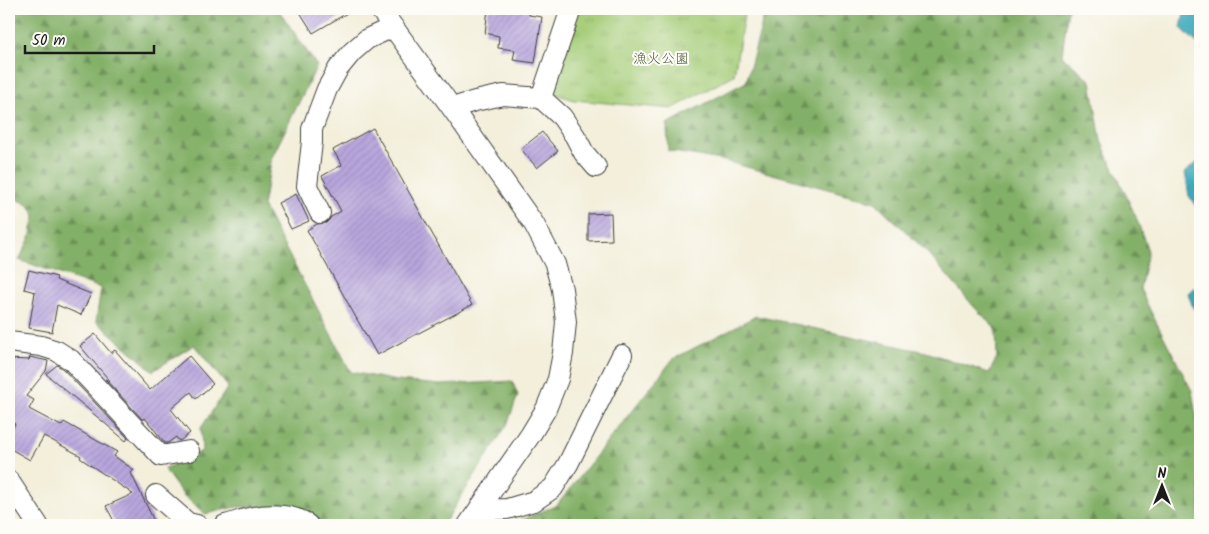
<svg xmlns="http://www.w3.org/2000/svg" width="1209" height="534" viewBox="0 0 1209 534" font-family="Kalam,'Klee One',sans-serif">
	<defs>
		<pattern id="forest-firs" width="22" height="20" patternUnits="userSpaceOnUse" patternTransform="scale(1.25)"><rect width="22" height="20" fill="#83b068"/><path d="M5 1l3.5 6h-7zM16 11l3.5 6h-7z" fill="#6a8e55"/></pattern>
		<pattern id="park-tufts" width="24" height="20" patternUnits="userSpaceOnUse" patternTransform="scale(1.25)"><rect width="24" height="20" fill="#a4cc77"/><path d="M3 7l-1-3M5 7V3M7 7l1-3M15 17l-1-3M17 17v-4M19 17l1-3" fill="none" stroke="#8daf66"/></pattern>
		<pattern id="building-hatch" width="6" height="6" patternUnits="userSpaceOnUse" patternTransform="scale(1.25)"><rect width="6" height="6" fill="#b8a6dd"/><path d="M-1 1l2-2M0 6l6-6M5 7l2-2" fill="none" stroke="#9e8ebd"/></pattern>
	</defs>
	<rect width="100%" height="100%" fill="#fdfcf7"/>
	<filter id="ink" filterUnits="userSpaceOnUse"><feTurbulence type="fractalNoise" baseFrequency=".02" numOctaves="2"/><feDisplacementMap in="SourceGraphic" scale="10" xChannelSelector="R" yChannelSelector="G"/><feConvolveMatrix kernelMatrix="1 2 1 2 8 2 1 2 1" color-interpolation-filters="sRGB"/></filter>
	<filter id="wash" filterUnits="userSpaceOnUse"><feTurbulence type="fractalNoise" baseFrequency=".0096" numOctaves="4" result="noise"/><feDisplacementMap in="SourceGraphic" scale="20" xChannelSelector="R" yChannelSelector="G"/><feGaussianBlur stdDeviation="1.12" result="paint"/><feColorMatrix in="noise" values="0 0 0 0 0 0 0 0 0 0 0 0 0 0 0 0 0 1.4 0 .05"/><feComposite in="paint" operator="in"/></filter>
	<g filter="url(#wash)">
		<rect width="100%" height="100%" fill="#f3efdb"/>
		<!-- forest -->
		<path fill="url(#forest-firs)" stroke="#506642" d="M 9,9 L 278,9 L 317,66 L 272,157 L 263,206 L 351,372 L 397,381 L 441,385 L 512,381 L 518,395 L 507,425 L 443,525 L 323,525 L 317,519 L 301,511 L 269,507 L 237,507 L 205,514 L 183,495 L 164,469 L 202,451 L 201,428 L 228,387 L 194,345 L 153,371 L 96,321 L 101,288 L 19,260 L 30,238 L 35,215 L 28,204 L 9,196 Z
			M 763,9 L 1068,9 L 1062,56 L 1091,81 L 1101,141 L 1136,217 L 1148,251 L 1140,289 L 1152,314 L 1192,391 L 1200,439 L 1200,525 L 511,525 L 557,505 L 673,359 L 756,316 L 926,352 L 989,373 L 997,358 L 996,329 L 976,309 L 925,250 L 875,202 L 721,160 L 668,151 L 667,124 L 746,82 L 761,27 Z"/>
		<!-- park -->
		<path fill="url(#park-tufts)" stroke="#60744a" d="M 563,9 L 745,9 L 734,75 L 672,109 L 574,100 L 537,88 Z"/>
		<!-- water -->
		<path fill="#3daabc" stroke="#2c636c" d="M 1185,9 L 1200,9 L 1200,52 L 1198,44 L 1181,28 Z
			M 1200,158 L 1200,210 L 1189,196 L 1185,172 L 1198,162 Z
			M 1200,278 L 1200,313 L 1193,308 L 1188,293 L 1197,285 Z"/>
		<g id="blocks">
			<!-- building -->
			<path fill="url(#building-hatch)" d="M 298,9 L 354,9 L 313,33 Z
				M 488,9 L 530,9 L 529,15 L 542,17 L 535,63 L 513,60 L 515,50 L 498,48 L 499,36 L 485,33 Z
				M 373,128 L 472,305 L 377,355 L 307,230 L 317,224 L 326,223 L 329,220 L 331,217 L 341,211 L 322,176 L 342,165 L 333,150 Z
				M 542,132 L 558,151 L 537,168 L 521,149 Z
				M 296,194 L 309,221 L 291,229 L 278,203 Z
				M 611,213 L 612,240 L 588,241 L 588,214 Z
				M 29,270 L 57,277 L 56,280 L 91,294 L 81,315 L 57,305 L 52,332 L 29,328 L 35,292 L 24,289 Z
				M 95,334 L 111,353 L 115,350 L 150,390 L 189,356 L 213,384 L 196,399 L 191,392 L 171,409 L 190,433 L 181,440 L 179,441 L 176,437 L 168,443 L 165,443 L 145,418 L 143,420 L 105,379 L 110,381 L 80,346 Z
				M 30,357 L 48,361 L 46,371 L 26,396 L 34,400 L 29,409 L 61,426 L 64,422 L 117,452 L 114,456 L 134,470 L 131,473 L 156,525 L 116,525 L 106,506 L 133,494 L 80,458 L 81,456 L 44,436 L 30,460 L 9,448 L 9,435 L 15,424 L 9,421 L 9,359 L 29,360 Z
				M 57,365 L 63,369 L 128,438 L 126,441 L 46,374 Z"/>
		</g>
	</g>
	<g filter="url(#ink)">
		<use href="#blocks" fill-opacity="0" stroke="#3c3c39" stroke-width="1"/>
		<g fill="none" stroke-linecap="round" stroke-linejoin="round">
			<!-- minor casing -->
			<g stroke="#3c3c39" stroke-width="22">
				<path id="minor" d="M 380,9 L 452,108 L 534,224 L 555,264 L 562,289 L 566,322 L 563,353 L 558,379 L 546,409 L 531,434 L 468,525
					M 541,98 L 571,9
					M 452,108 L 475,101 L 503,95 L 541,98 L 562,117 L 575,136 L 584,153 L 596,167
					M 320,213 L 307,186 L 312,142 L 312,129 L 327,89 L 338,69 L 352,52 L 367,39 L 393,27
					M 9,342 L 41,346 L 57,351 L 71,360 L 161,456 L 189,451
					M 9,481 L 38,525
					M 156,495 L 188,523 L 197,525
					M 479,510 L 507,509 L 534,501 L 553,488 L 568,464 L 622,355
					M 225,525 C 234,523 243,519 253,517 C 269,514 294,514 308,525"/>
			</g>
			<!-- minor -->
			<use href="#minor" stroke="#fff" stroke-width="20"/>
		</g>
	</g>
	<g text-anchor="middle" stroke-width="4" stroke-linejoin="round" paint-order="stroke">
		<!-- park labels -->
		<g font-size="14" fill="#4c5a3c" stroke="#fdfcf7">
			<text x="661" y="63">漁火公園</text>
		</g>
	</g>
	<!-- margin -->
	<rect width="1209" height="534" fill="none" stroke="#fdfcf7" stroke-width="30"/>
	<!-- north arrow -->
	<g transform="translate(1162 486)" stroke="#fdfcf7" stroke-width="4" paint-order="stroke">
	<path d="M0-4L9 19L0 12L-9 19Z" fill="#1c1c1c"/>
	<text y="-8" font-size="14" font-weight="bold" text-anchor="middle" fill="#1c1c1c">N</text>
	</g>
	<!-- scale -->
	<path d="M25 45v8h129v-8" fill="none" stroke="#1c1c1c" stroke-width="2.5"/>
	<text x="32" y="45" font-size="15" fill="#1c1c1c" stroke="#fdfcf7" stroke-width="4" paint-order="stroke">50 m</text>
</svg>
